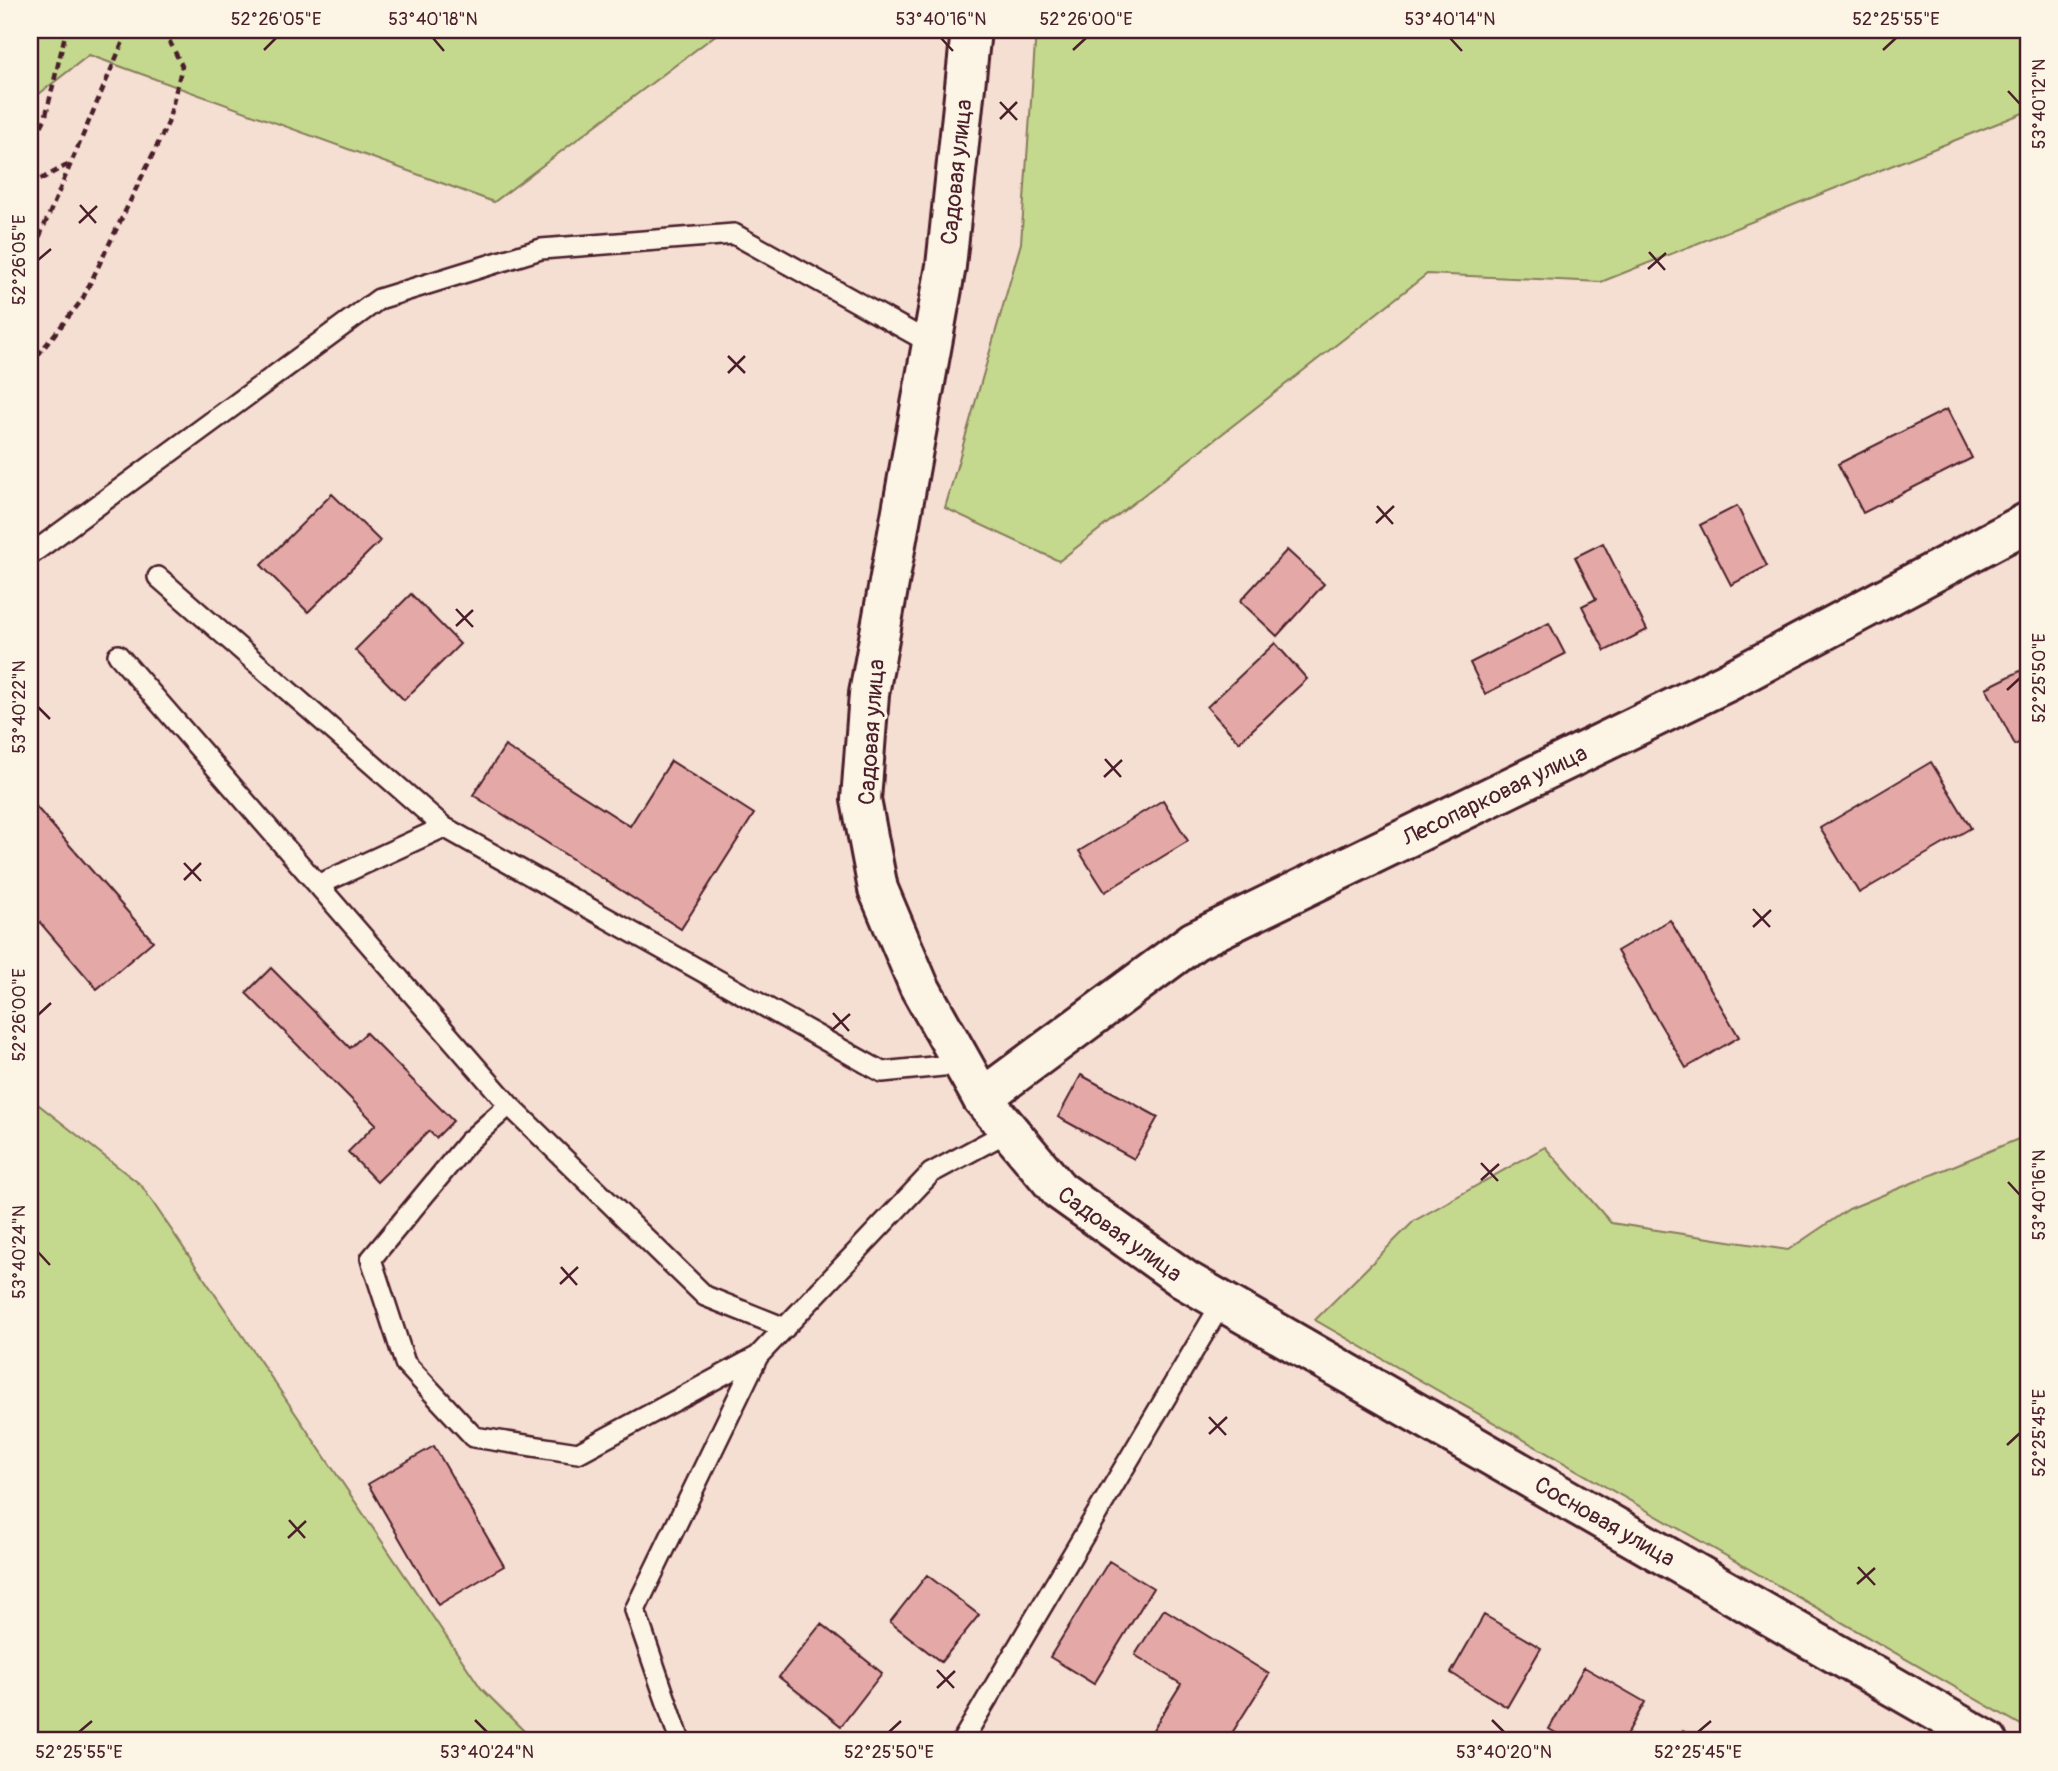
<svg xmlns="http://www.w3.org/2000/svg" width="2058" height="1771" viewBox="0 0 2058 1771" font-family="Pangolin,sans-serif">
	<rect width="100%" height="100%" fill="#f5ded2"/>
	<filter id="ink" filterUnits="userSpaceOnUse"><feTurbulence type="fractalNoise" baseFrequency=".0143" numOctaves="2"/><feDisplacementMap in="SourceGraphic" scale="14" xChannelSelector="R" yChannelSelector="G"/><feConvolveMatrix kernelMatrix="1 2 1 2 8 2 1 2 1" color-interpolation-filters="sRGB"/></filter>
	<g filter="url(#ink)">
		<!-- green -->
		<path fill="#c4d98e" stroke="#877c5c" stroke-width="2" d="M 30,30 L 722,30 L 494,202 L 89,55 L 30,101 Z
			M 1036,30 L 2028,30 L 2028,111 L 1601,282 L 1427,274 L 1059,561 L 945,508 L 1021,243 Z
			M 30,1098 L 141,1185 L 481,1688 L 534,1741 L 30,1741 Z
			M 2028,1135 L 2028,1729 L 1315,1320 L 1414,1221 L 1545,1147 L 1611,1223 L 1788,1250 L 1849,1209 Z"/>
		<!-- building -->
		<path fill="#e4a9a7" stroke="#4a1f2b" stroke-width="2" d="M 1947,409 L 1972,458 L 1863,513 L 1838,464 Z
			M 332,494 L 380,541 L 308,612 L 261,565 Z
			M 1737,506 L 1767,566 L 1731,585 L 1700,525 Z
			M 1603,543 L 1647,630 L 1605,651 L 1582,606 L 1596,599 L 1575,557 Z
			M 1287,550 L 1324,584 L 1277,636 L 1240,601 Z
			M 411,594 L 460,644 L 404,700 L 355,650 Z
			M 1549,623 L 1565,654 L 1485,694 L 1470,663 Z
			M 1275,643 L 1307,679 L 1239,742 L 1207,707 Z
			M 2028,667 L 2028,738 L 2015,745 L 1986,688 Z
			M 505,746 L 630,826 L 671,761 L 754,814 L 681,929 L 473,795 Z
			M 1931,762 L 1971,828 L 1859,893 L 1820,828 Z
			M 1163,800 L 1188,841 L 1105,892 L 1079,851 Z
			M 32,802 L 153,941 L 97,989 L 30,911 L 30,803 Z
			M 1670,920 L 1739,1037 L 1686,1068 L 1617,951 Z
			M 271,968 L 350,1048 L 366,1033 L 453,1121 L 436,1138 L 429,1131 L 377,1182 L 348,1152 L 376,1124 L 246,993 Z
			M 1081,1075 L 1158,1117 L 1134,1159 L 1058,1117 Z
			M 434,1446 L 504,1566 L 438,1605 L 368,1484 Z
			M 1109,1561 L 1153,1588 L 1094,1684 L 1050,1657 Z
			M 927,1575 L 979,1615 L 941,1662 L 890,1622 Z
			M 1164,1609 L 1269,1674 L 1227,1741 L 1146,1741 L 1181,1684 L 1135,1655 Z
			M 1484,1615 L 1541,1648 L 1507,1707 L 1451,1673 Z
			M 821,1624 L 882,1673 L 841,1726 L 779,1677 Z
			M 1584,1667 L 1645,1702 L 1623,1741 L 1570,1741 L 1549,1729 Z
			M 1683,1731 L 1700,1741 L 1677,1741 Z"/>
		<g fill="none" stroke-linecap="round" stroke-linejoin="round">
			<!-- service casing -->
			<g stroke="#4a1f2b" stroke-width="24">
				<path id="service" d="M 30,555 L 379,299 L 541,249 L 734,234 L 932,344
					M 158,577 L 444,827 L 882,1072 L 963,1064
					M 118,655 L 509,1105 L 705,1296 L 785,1328
					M 318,885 L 444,827
					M 509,1105 L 468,1142 L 371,1259 L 405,1363 L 474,1437 L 578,1453 L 758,1356
					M 680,1741 L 635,1610 L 758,1356 L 931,1173 L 1009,1131
					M 962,1741 L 1223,1301"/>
			</g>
			<!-- minor casing -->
			<g stroke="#4a1f2b" stroke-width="44">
				<g id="minor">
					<path id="s1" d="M 971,30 L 946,266 L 869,694 L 861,800 L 878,889 L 919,986 L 982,1098 L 1059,1190 L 1185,1280 L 1988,1741"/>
					<path id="s2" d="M 982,1098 L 1194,941 L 1727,682 L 2028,522"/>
				</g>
			</g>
			<!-- path -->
			<path stroke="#4a1f2b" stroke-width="4.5" stroke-dasharray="7 5" stroke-linecap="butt" d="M 30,147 L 45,119 L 65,35 L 64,30
				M 30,185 L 69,164
				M 30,259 L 128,30
				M 30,365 L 82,300 L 168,123 L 182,66 L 164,30"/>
			<!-- service -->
			<use href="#service" stroke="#fcf5e5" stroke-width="19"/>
			<!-- minor -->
			<use href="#minor" stroke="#fcf5e5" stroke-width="38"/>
		</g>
	</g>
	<!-- ticks -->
	<path fill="none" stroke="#4a1f2b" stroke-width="2.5" d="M 433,38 L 444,51M 941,38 L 953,51M 1450,38 L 1462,51M 264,50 L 276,38M 1073,50 L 1086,38M 1883,50 L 1896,38M 2008,91 L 2020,104M 1000,102 L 1017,120M 1000,119 L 1017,102M 80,205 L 96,223M 79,223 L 97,206M 1649,252 L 1665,270M 38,260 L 51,249M 1648,269 L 1666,253M 728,356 L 745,373M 728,373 L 745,356M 1377,506 L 1393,524M 1376,523 L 1394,506M 456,609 L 473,627M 456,626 L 473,610M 2007,690 L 2020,678M 38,707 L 50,719M 1105,759 L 1121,777M 1104,777 L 1122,760M 184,863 L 201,881M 184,880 L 201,863M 1753,909 L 1770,927M 1753,927 L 1771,910M 833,1013 L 849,1031M 38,1015 L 51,1003M 832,1030 L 850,1014M 1481,1163 L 1498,1181M 1481,1180 L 1499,1164M 2008,1182 L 2020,1195M 38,1252 L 50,1265M 561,1267 L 577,1285M 560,1284 L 578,1267M 1209,1417 L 1226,1435M 1209,1434 L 1227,1417M 2007,1445 L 2020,1433M 289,1520 L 305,1538M 288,1538 L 306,1521M 1858,1567 L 1875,1585M 1857,1584 L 1875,1568M 937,1670 L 954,1688M 937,1688 L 955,1671M 475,1720 L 487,1732M 1492,1720 L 1504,1732M 79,1732 L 92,1721M 889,1732 L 901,1721M 1698,1732 L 1711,1721"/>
	<g text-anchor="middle" stroke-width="6" stroke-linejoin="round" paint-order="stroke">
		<!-- street labels -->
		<g font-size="23" fill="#4a1f2b" stroke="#fcf5e5">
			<text transform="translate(956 172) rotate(-84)" y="8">Садовая улица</text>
			<text transform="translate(871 732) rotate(-86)" y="8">Садовая улица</text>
			<text dy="8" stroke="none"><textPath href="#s2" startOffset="598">Лесопарковая улица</textPath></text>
			<text dy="8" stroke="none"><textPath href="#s1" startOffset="1298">Садовая улица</textPath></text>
			<text dy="8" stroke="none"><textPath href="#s1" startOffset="1862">Сосновая улица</textPath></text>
		</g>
	</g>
	<!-- margin -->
	<rect width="2058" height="1771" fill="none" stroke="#fcf5e5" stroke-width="77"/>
	<rect x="38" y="38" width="1982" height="1694" fill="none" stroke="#4a1f2b" stroke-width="2.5"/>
	<g font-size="18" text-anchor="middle" fill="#4a1f2b">
		<text x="276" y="25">52°26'05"E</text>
		<text x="433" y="25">53°40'18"N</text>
		<text x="941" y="25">53°40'16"N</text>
		<text x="1086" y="25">52°26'00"E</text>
		<text x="1450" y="25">53°40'14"N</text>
		<text x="1896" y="25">52°25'55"E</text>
		<text transform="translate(2039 104) rotate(-90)" y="6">53°40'12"N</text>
		<text transform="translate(19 260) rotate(-90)" y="6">52°26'05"E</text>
		<text transform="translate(2039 678) rotate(-90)" y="6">52°25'50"E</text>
		<text transform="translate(19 707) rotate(-90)" y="6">53°40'22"N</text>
		<text transform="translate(19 1015) rotate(-90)" y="6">52°26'00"E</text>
		<text transform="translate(2039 1195) rotate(-90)" y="6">53°40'16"N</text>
		<text transform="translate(19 1252) rotate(-90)" y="6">53°40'24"N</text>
		<text transform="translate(2039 1433) rotate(-90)" y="6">52°25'45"E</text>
		<text x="79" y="1758">52°25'55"E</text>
		<text x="487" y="1758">53°40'24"N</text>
		<text x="889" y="1758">52°25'50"E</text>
		<text x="1504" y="1758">53°40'20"N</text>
		<text x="1698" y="1758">52°25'45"E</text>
	</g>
</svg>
